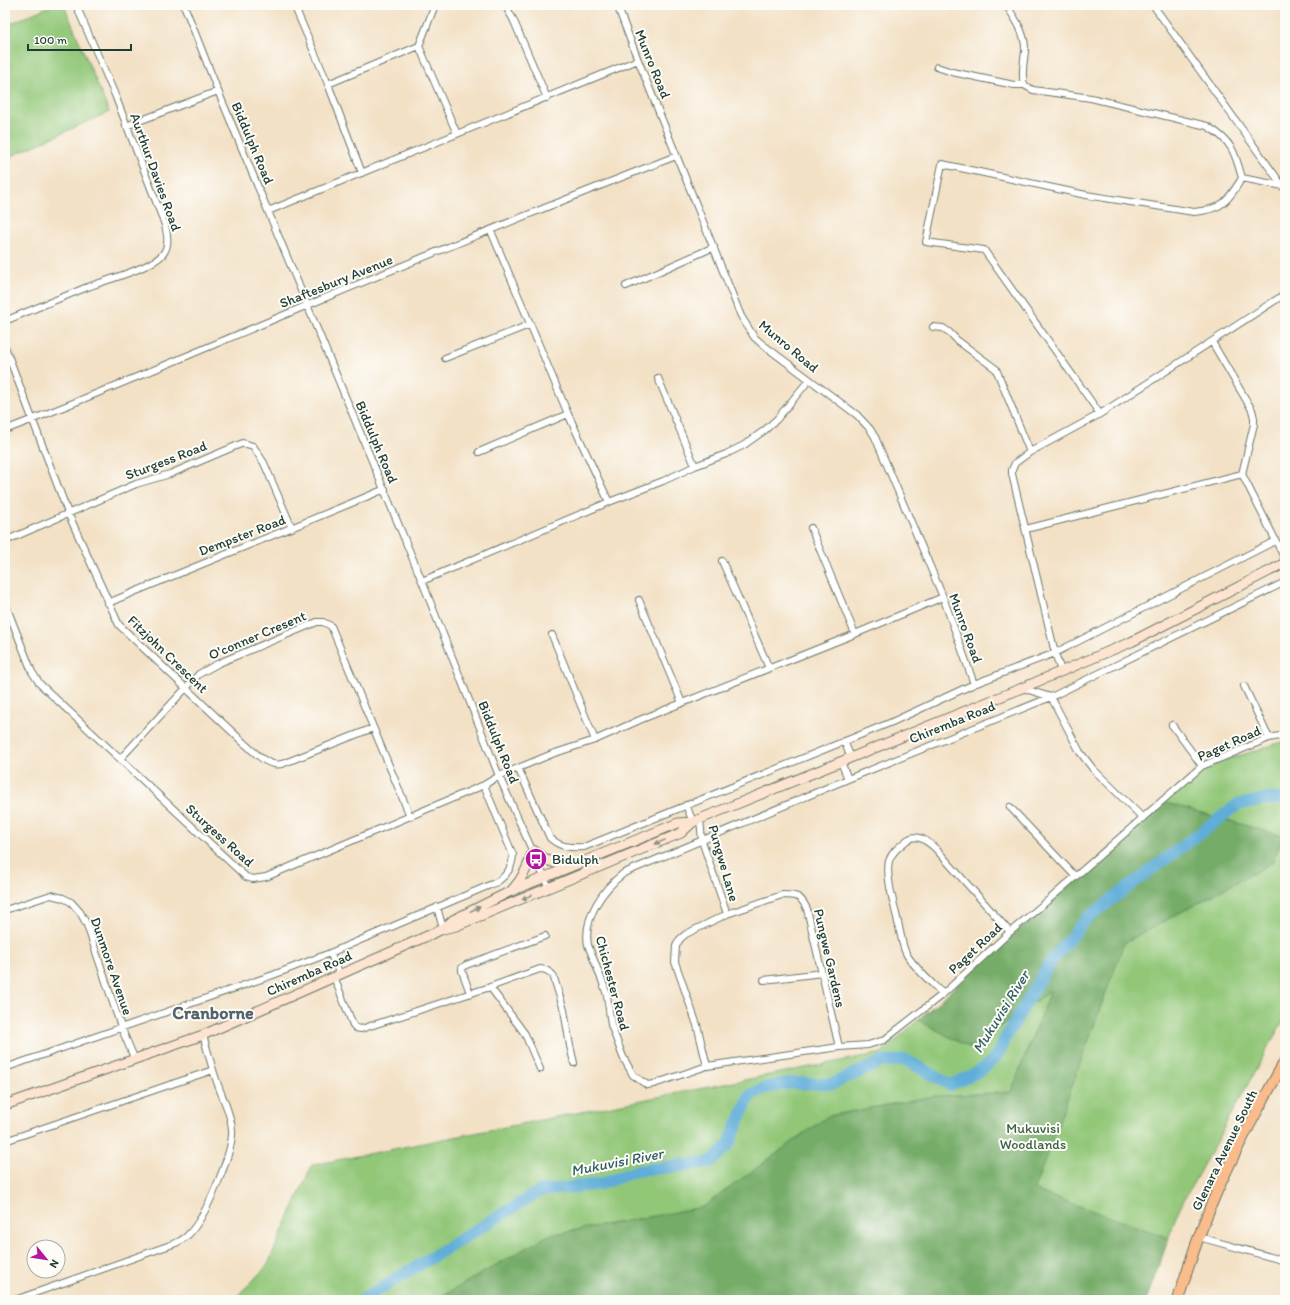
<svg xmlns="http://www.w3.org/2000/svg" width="1290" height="1305" viewBox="0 0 1290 1305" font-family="Itim,sans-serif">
	<rect width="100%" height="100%" fill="#fdfcf7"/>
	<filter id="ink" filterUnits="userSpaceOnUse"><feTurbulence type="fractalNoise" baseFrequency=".025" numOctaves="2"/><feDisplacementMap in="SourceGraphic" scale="8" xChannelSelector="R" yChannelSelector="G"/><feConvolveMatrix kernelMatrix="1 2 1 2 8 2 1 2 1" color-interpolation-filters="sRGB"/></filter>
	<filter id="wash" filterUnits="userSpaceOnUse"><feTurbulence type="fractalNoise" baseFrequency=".012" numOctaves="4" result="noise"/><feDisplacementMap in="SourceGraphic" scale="16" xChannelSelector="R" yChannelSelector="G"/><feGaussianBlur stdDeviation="0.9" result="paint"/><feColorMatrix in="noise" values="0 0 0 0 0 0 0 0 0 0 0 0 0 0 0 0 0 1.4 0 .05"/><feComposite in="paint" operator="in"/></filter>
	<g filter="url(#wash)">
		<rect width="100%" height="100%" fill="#f3e1c6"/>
		<!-- green -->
		<path fill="#92c778" stroke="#588256" d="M 52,5 L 64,5 L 109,112 L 5,159 L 5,26 Z
			M 1285,741 L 1285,1017 L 1179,1209 L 1146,1300 L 233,1300 L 267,1266 L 312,1165 L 881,1053 L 1200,768 Z"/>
		<!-- forest -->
		<path fill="#75ac68" stroke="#4a744e" d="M 1163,802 L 1283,836 L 1272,863 L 1124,943 L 1034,1190 L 1169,1238 L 1146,1300 L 435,1300 L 549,1235 L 703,1207 L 828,1116 L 934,1096 L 1011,1092 L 1050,991 L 970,1048 L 918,1020 Z"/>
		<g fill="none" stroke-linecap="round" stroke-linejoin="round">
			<!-- river -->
			<path stroke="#5eadd8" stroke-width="12" d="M 362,1300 L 540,1191 L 601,1184 L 636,1171 L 711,1162 L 728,1146 L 750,1095 L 765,1088 L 791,1083 L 832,1084 L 881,1062 L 906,1060 L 950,1085 C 969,1077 998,1065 1003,1042 L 1049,964 L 1086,919 L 1237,805 L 1266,799 L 1285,799"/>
		</g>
	</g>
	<g filter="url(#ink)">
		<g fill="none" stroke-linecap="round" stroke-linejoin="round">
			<!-- minor casing -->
			<g stroke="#697667" stroke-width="8">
				<path id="minor" d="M 184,5 L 218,91 L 422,581 L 499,776 L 549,888
					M 294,5 L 328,84 L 362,173
					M 505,5 L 513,19 L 547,98
					M 617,5 L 638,60 L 741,316 L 754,337 L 762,344 L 857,415 L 870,429 L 875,437 L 943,597 L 974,684
					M 1006,5 C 1015,18 1026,34 1025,51 C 1024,62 1021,73 1024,85 L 1033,90 L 1091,98 L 1207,126 C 1232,141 1235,152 1242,178 L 1283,186
					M 1153,5 L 1284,188
					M 419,46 L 435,5
					M 937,67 L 952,72 L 1014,85 L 1024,85
					M 328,84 L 419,46 L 457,134
					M 126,126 L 218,91
					M 268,211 L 638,60
					M 491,231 L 568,414 L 609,502
					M 626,286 L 714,247
					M 5,321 C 31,310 58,299 85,288 C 103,281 152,268 163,254 C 170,245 167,234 165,225 L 115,95 L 76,5
					M 933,327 L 943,328 L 949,332 L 958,341 L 996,369 L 1030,452
					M 1212,342 L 1252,410 L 1254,418 L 1254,424 L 1242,474 L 1285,559
					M 5,347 L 68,513 L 119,625 L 245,744 C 256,753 267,767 282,764 L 373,728
					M 445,358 L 529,325
					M 658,378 L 695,466
					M 1100,414 L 984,250 L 926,242 L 942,164 L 1086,195 L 1194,212 C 1223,209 1227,202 1242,178
					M 5,430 C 107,391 207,347 308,305 C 430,254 553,204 676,156
					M 479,452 L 568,414
					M 811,528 L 855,634
					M 1026,529 L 1242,474
					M 5,541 L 136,484 L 170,474 L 243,443 L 253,446 L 264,463 L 292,528
					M 722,561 L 769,668
					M 422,581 L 609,502 L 663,481 L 695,466 L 726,454 L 744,445 L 765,430 L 777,419 L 809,380
					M 1285,582 L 1051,697 L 848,779 L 624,873 C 603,889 583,917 588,945 L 604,986 L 607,995 L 611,1025 L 623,1057 L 633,1075 L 647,1085 L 654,1084 L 707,1066 L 839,1047 L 868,1045 L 884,1040 L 943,994 L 1010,932 L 1052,897 L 1202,766 L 1269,738 L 1285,735
					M 639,600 L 682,703
					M 5,603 L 32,672 L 40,684 L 246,877 L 253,879 L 266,877 L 484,785 L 499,776 L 552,754 L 595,740 L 642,719 L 855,634 L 943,597
					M 108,603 C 200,564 293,528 385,489
					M 552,635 L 595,740
					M 1061,671 L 1055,653 L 1012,474 L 1012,470 L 1015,463 L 1030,452 L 1100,414 L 1285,294
					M 1244,686 L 1269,738
					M 1022,688 L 1051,697 L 1080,752 L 1093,769 L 1143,818
					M 1172,725 L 1202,766
					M 844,741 L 851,758
					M 120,759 L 199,674 L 219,663 L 317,622 L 323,622 L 331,626 L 410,816
					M 841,762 L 848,779
					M 518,768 L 550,838 C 560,847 570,848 584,847 L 892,722 L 974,684 L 1055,653 L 1275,541
					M 686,805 L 693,822
					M 1010,807 L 1075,876
					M 700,819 L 702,841 L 727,914
					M 437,907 L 443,929
					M 5,910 L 51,895 L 63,898 L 71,902 L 80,912 L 87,925 L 121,1027 L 135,1060
					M 330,953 L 340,974
					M 334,977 L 353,1025 L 356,1028 L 361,1029 L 490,987 L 540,969 C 546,969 549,971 553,975 L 564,1010 L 570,1046 L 574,1063
					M 764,980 L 822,973
					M 490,987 L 525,1034 L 540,1069
					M 470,993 L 462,971 L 462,968 L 466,965 L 545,936
					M 943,994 C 933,984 910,964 905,951 C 902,944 901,935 899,927 C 896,911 885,877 889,861 C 892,852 899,847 906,841 C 916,832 927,841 935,848 L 1010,932
					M 707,1066 L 697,1025 L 675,962 L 676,946 L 680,939 L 686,934 L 727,914 L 782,895 C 797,895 801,896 807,909 L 839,1047
					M 5,1068 L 273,975 L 330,953 L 497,882 C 507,875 512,868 513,855 L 484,785
					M 5,1141 L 213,1070
					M 1199,1237 L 1285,1261
					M 15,1300 L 176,1243 C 180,1241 185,1238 188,1235 C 205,1219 234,1151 232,1129 C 231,1114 223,1099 218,1085 C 212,1069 208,1052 203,1035"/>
			</g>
			<!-- secondary casing -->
			<g stroke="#697667" stroke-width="11">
				<path id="secondary" d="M 512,890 C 523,878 529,866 533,850 C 547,862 555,864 572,866
					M 444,928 L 453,920 L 511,891 L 678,823 L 693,822
					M 5,1105 L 203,1035 L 443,929 L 456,926 L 681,833 L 693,822 L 700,819 L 1022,688 L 1131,642 L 1285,563"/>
			</g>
			<!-- primary casing -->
			<g stroke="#697667" stroke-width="12">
				<path id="primary" d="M 1178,1300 C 1191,1257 1205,1215 1225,1174 C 1243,1135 1264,1098 1285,1061"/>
			</g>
			<!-- minor -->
			<use href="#minor" stroke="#fff" stroke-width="6"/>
			<!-- secondary -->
			<use href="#secondary" stroke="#fde4d0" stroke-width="9"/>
			<!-- primary -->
			<use href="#primary" stroke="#f9bc8a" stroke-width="10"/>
		</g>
		<!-- one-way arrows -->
		<defs><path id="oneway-solid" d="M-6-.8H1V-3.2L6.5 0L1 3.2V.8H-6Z"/></defs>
		<g fill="#8e9082">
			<use href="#oneway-solid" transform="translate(660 842) rotate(158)"/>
			<use href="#oneway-solid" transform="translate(527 897) rotate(158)"/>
			<use href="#oneway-solid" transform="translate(475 909) rotate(-26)"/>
		</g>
	</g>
	<!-- icons -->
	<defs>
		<g id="bus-disc" transform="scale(1.15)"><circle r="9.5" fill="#b5179e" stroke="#fdfcf7"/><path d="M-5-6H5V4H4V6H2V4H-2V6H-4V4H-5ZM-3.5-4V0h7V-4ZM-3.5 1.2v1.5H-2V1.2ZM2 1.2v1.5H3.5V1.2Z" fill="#fff"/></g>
	</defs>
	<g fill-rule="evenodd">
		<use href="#bus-disc" x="536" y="859"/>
	</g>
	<g text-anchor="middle" stroke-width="4" stroke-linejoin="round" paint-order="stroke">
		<!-- street labels -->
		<g font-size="14" fill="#1f3d34" stroke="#fdfcf7">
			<text transform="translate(653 64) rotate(68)" y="5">Munro Road</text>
			<text transform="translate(253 143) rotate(67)" y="5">Biddulph Road</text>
			<text transform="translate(156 172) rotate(70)" y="5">Aurthur Davies Road</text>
			<text transform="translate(336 281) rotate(-22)" y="5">Shaftesbury Avenue</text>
			<text transform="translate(789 346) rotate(40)" y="5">Munro Road</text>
			<text transform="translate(377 442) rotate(67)" y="5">Biddulph Road</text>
			<text transform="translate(166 460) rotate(-21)" y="5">Sturgess Road</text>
			<text transform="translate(242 535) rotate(-21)" y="5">Dempster Road</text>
			<text transform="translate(966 628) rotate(70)" y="5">Munro Road</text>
			<text transform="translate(257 635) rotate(-23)" y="5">O'conner Cresent</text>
			<text transform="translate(168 654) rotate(44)" y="5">Fitzjohn Crescent</text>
			<text transform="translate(952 722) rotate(-22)" y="5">Chiremba Road</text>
			<text transform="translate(499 742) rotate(68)" y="5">Biddulph Road</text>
			<text transform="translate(1229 743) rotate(-24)" y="5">Paget Road</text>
			<text transform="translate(220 835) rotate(42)" y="5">Sturgess Road</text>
			<text transform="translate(724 863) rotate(74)" y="5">Pungwe Lane</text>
			<text transform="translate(975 948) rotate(-43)" y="5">Paget Road</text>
			<text transform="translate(830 958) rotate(77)" y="5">Pungwe Gardens</text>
			<text transform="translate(112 966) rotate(71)" y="5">Dunmore Avenue</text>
			<text transform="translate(309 973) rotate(-24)" y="5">Chiremba Road</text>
			<text transform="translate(613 983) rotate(75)" y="5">Chichester Road</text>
			<text transform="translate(1224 1150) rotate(-64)" y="5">Glenara Avenue South</text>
		</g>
		<!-- poi labels -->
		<g font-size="14" fill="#1f3d34" stroke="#fdfcf7" text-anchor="start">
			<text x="552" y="864">Bidulph</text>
		</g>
		<!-- park labels -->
		<g font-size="14" fill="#3c6045" stroke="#fdfcf7">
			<text x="1033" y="1133">Mukuvisi<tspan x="1033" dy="16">Woodlands</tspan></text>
		</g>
		<!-- water labels -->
		<g font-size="15" font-style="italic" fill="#325f65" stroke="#fdfcf7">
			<text transform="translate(1001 1012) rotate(-58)" y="5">Mukuvisi River</text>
			<text transform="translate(617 1162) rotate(-11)" y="5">Mukuvisi River</text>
		</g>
		<!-- district labels -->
		<g font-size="18" font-weight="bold" fill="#54636e" stroke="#fdfcf7">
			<text x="213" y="1019">Cranborne</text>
		</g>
	</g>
	<!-- margin -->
	<rect width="1290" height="1305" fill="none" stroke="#fdfcf7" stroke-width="20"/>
	<!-- north arrow -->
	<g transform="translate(46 1259) rotate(120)"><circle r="19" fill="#fdfcf7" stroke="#a4b0a9"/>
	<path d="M0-3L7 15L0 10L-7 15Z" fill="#b5179e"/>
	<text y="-6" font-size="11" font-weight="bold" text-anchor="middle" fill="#1f3d34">N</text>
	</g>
	<!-- scale -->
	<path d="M28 44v6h103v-6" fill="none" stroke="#1f3d34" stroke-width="2"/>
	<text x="34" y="44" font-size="12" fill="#1f3d34" stroke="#fdfcf7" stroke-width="3" paint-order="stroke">100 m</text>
</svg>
